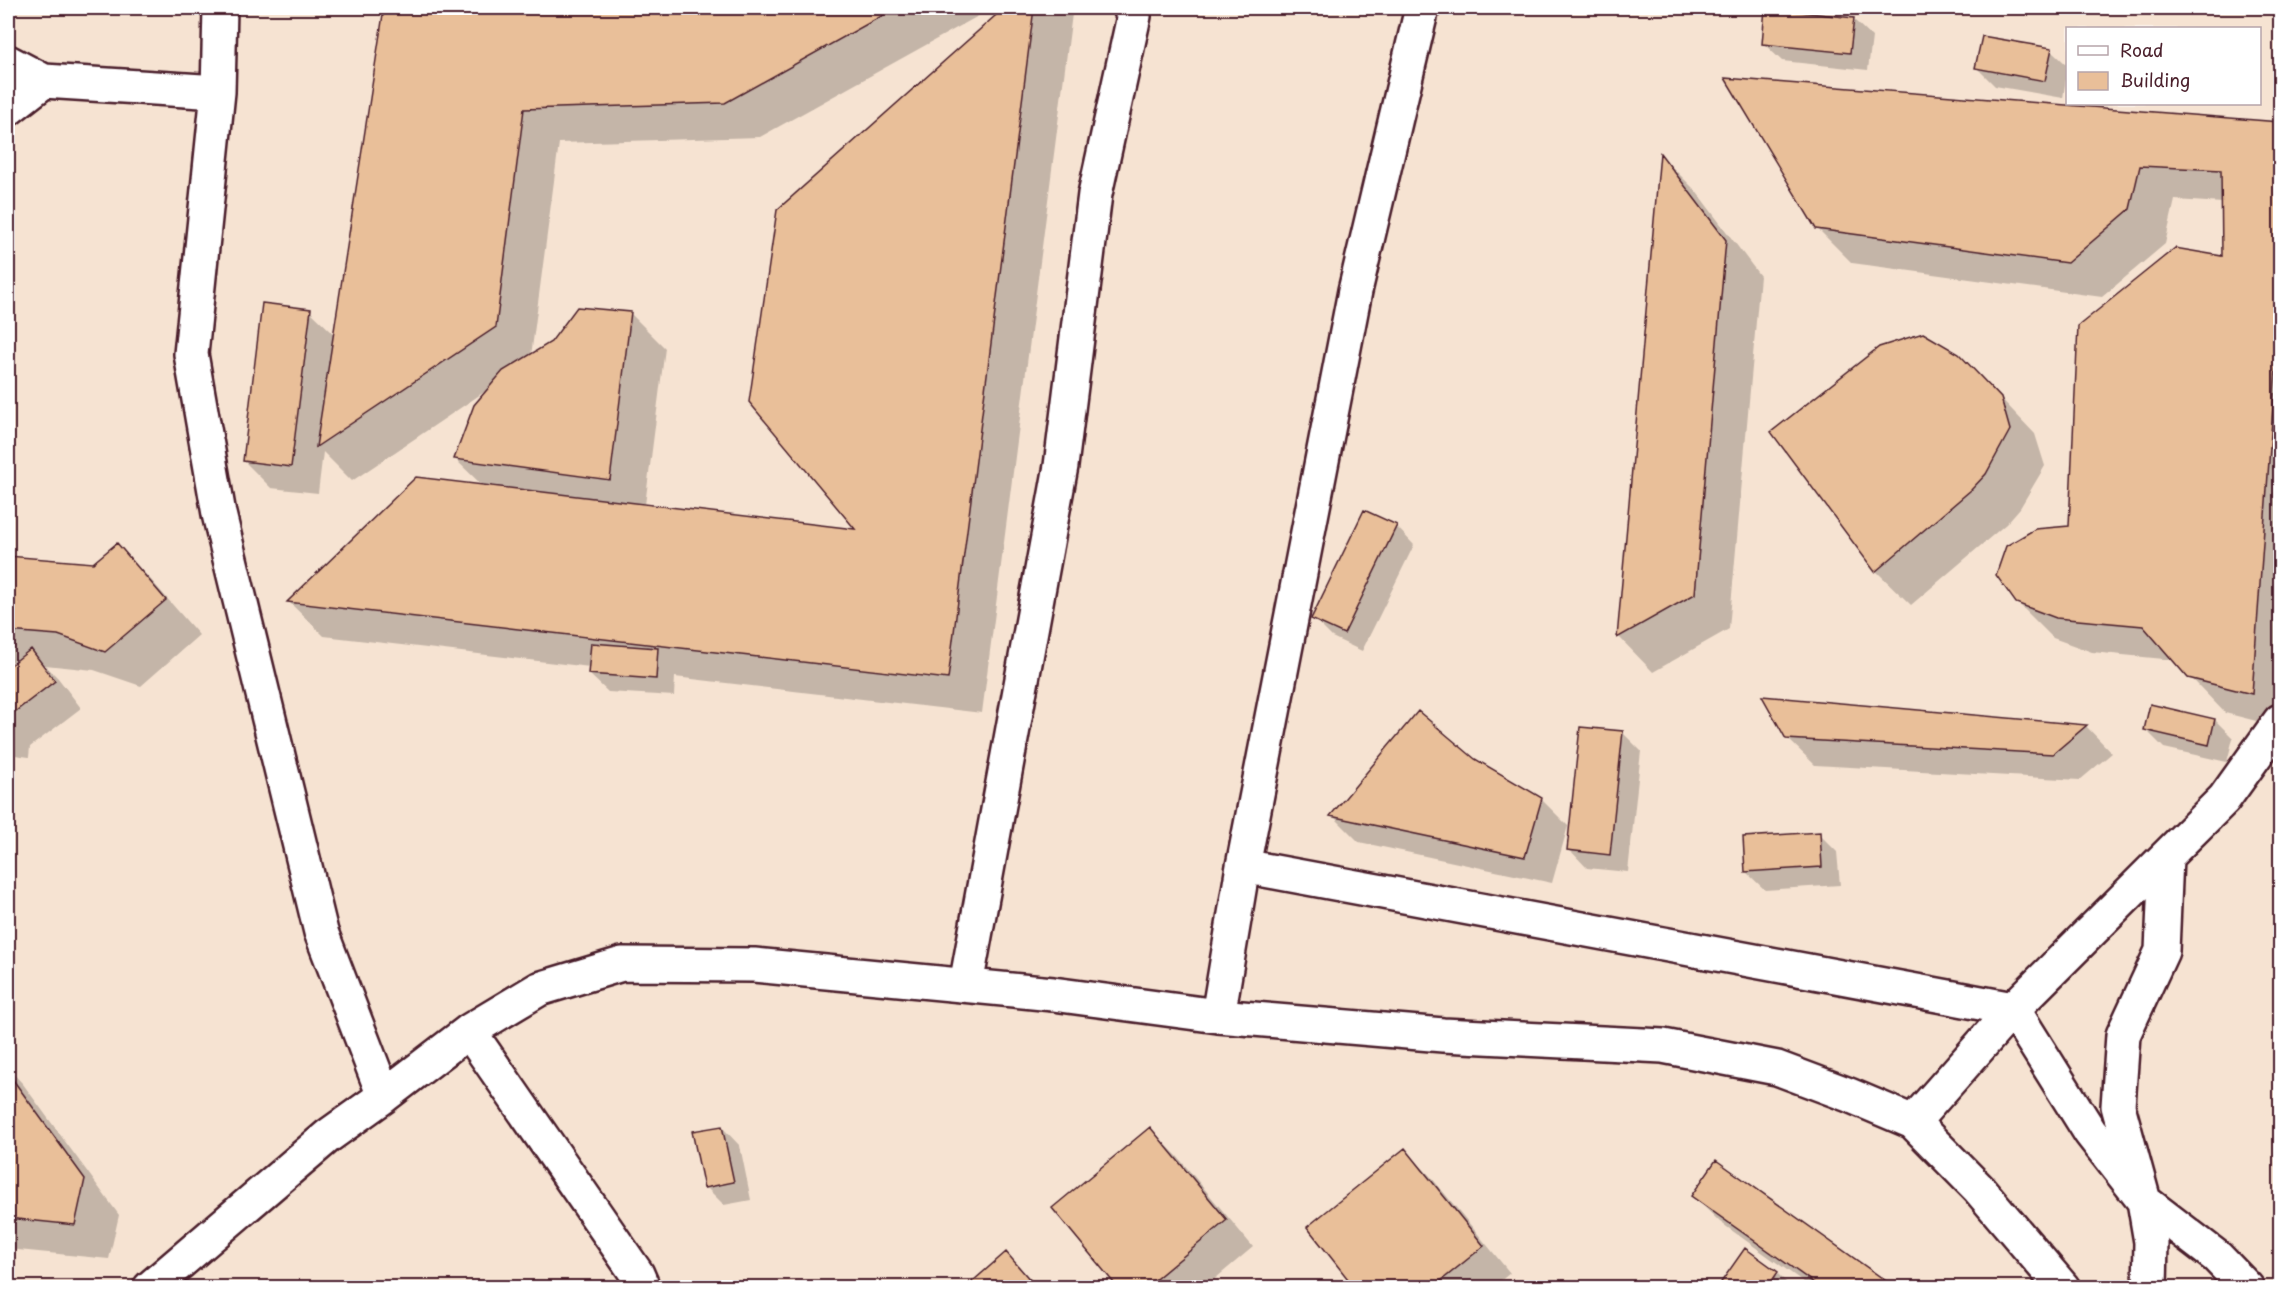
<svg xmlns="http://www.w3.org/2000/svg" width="2288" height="1295" viewBox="0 0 2288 1295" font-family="'Playpen Sans',sans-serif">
	<rect width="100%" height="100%" fill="#fbf2eb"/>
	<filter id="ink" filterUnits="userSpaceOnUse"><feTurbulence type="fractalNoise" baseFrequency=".0167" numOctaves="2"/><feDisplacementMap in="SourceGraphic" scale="12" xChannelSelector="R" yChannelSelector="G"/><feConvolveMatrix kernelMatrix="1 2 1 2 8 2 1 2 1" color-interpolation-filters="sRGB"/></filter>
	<g filter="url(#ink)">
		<!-- built -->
		<path fill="#f6e3d2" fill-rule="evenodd" d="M 8,8 L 2280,8 L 2280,1287 L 8,1287 ZM 2068,28 L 2260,28 L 2260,104 L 2068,104 Z"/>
		<!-- shadow -->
		<path fill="#0003" d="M 386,8 L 981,8 L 980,15 L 760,137 L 559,143 L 531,356 L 630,313 L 665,348 L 645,505 L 859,531 L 778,210 L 1006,8 L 1066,8 L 1072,14 L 982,713 L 675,677 L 674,696 L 608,692 L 589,674 L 590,667 L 324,636 L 289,602 L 483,486 L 455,459 L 487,390 L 352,481 L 323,452 L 318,493 L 271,488 L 244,461 L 310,311 L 335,335 Z
			M 1853,19 L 1872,37 L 1868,70 L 1782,61 L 1763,43 Z
			M 2051,50 L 2068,66 L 2063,98 L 1995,86 L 1977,68 Z
			M 1728,79 L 2280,124 L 2280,727 L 2225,713 L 2174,660 L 2092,652 L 2053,638 L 2017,602 L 2071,528 L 2224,258 L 2223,203 L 2175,200 L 2165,244 L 2102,297 L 1852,263 L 1817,228 Z
			M 1662,157 L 1695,190 L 1760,276 L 1729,629 L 1653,672 L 1619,637 Z
			M 1994,391 L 2035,434 L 2045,466 L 2020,508 L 2006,524 L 1911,605 L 1876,571 Z
			M 1396,526 L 1414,545 L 1362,651 L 1332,637 L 1313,618 Z
			M 117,545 L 151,580 L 199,635 L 141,686 L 94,670 L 45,665 L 58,678 L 81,708 L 30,747 L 29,757 L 8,754 L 8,669 L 17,662 L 8,661 L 8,557 L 94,565 Z
			M 1765,698 L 2086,726 L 2112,753 L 2080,780 L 1815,765 L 1787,738 Z
			M 2215,720 L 2233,738 L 2227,762 L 2164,748 L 2145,729 Z
			M 1623,733 L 1641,751 L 1628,872 L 1587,868 L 1569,849 Z
			M 1475,760 L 1541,799 L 1568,826 L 1552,883 L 1359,842 L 1332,815 Z
			M 1819,834 L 1837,852 L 1840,885 L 1765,890 L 1746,872 Z
			M 8,1068 L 23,1084 L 119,1215 L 109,1259 L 8,1249 Z
			M 722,1127 L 740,1146 L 751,1200 L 724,1205 L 706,1187 Z
			M 1150,1129 L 1177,1156 L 1253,1247 L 1204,1288 L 1120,1288 Z
			M 1405,1150 L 1431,1177 L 1510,1273 L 1492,1288 L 1357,1288 Z
			M 1693,1196 L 1894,1288 L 1812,1288 L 1720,1222 Z
			M 1006,1254 L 1040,1288 L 967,1288 Z
			M 1777,1273 L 1792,1288 L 1719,1288 Z"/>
		<!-- building -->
		<path fill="#e9bf99" stroke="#4a1f2b" stroke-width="1.5" d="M 384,8 L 896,8 L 725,103 L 524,109 L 496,327 L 316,447 Z
			M 1004,8 L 1034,8 L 948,679 L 287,602 L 416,477 L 855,529 L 749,402 L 777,210 Z
			M 1765,8 L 1854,18 L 1850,53 L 1762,44 Z
			M 1982,36 L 2052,48 L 2045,81 L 1975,68 Z
			M 1725,78 L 2280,122 L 2280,310 L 2252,694 L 2188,678 L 2143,626 L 2056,618 L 2016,603 L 1996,575 L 2006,546 L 2035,529 L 2069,526 L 2078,326 L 2175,248 L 2222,256 L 2221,170 L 2140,166 L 2130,209 L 2067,263 L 1816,229 Z
			M 1660,153 L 1726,240 L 1695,594 L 1617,638 Z
			M 262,303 L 311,309 L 291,467 L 243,461 Z
			M 577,307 L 631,312 L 610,480 L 454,459 L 474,405 L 503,371 L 551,342 Z
			M 1923,333 L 1959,354 L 2001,398 L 2010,430 L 1986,474 L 1971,490 L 1875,572 L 1771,432 L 1879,347 Z
			M 1364,510 L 1397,525 L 1344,634 L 1311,619 Z
			M 117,543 L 166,600 L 105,652 L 58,635 L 8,631 L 8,556 L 93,563 Z
			M 591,643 L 658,648 L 656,679 L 588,674 Z
			M 31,649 L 55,681 L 8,717 L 8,667 Z
			M 1762,696 L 2087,725 L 2053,754 L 1786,739 Z
			M 2150,704 L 2215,719 L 2209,745 L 2144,730 Z
			M 1418,711 L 1475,759 L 1542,798 L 1525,857 L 1330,816 Z
			M 1580,727 L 1623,731 L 1610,855 L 1567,850 Z
			M 1820,832 L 1822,867 L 1745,872 L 1743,837 Z
			M 8,1073 L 85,1179 L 75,1225 L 8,1218 Z
			M 2280,1086 L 2280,1136 L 2277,1136 Z
			M 722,1126 L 734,1182 L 704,1188 L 692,1131 Z
			M 1150,1127 L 1227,1220 L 1145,1288 L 1118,1288 L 1052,1208 Z
			M 1405,1148 L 1484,1246 L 1432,1288 L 1355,1288 L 1307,1227 Z
			M 1716,1160 L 1896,1288 L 1821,1288 L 1691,1196 Z
			M 1745,1248 L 1778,1272 L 1767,1288 L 1717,1288 Z
			M 1006,1252 L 1037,1288 L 965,1288 Z"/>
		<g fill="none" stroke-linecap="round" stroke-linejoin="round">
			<!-- street casing -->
			<g stroke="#4a1f2b" stroke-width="38">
				<path id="street" d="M 8,62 L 44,81 L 218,92 L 191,354 L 219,514 L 321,932 L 384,1096
					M 218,92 L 220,8
					M 8,109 L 44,81
					M 1243,866 L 2013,1009 L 2090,1132 L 2144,1201 L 2217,1257 L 2247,1288
					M 966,985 L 1061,466 L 1095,194 L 1134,16 L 1130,8
					M 1218,1016 L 1243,866 L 1355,291 L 1422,8
					M 469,1031 L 637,1274 L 643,1288
					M 1913,1122 L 2013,1009 L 2224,799 L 2280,721
					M 150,1288 L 328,1136 L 384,1096 L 469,1031 L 539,989 L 622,964 L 754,965 L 1053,994 L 1218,1016 L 1443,1035 L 1663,1046 L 1777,1068 L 1849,1095 L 1913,1122 L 1979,1189 L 2063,1288
					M 2150,1288 L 2151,1242 L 2144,1201 L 2118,1106 L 2123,1035 L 2162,951 L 2166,857"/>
			</g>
			<!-- street -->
			<use href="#street" stroke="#fff" stroke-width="33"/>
		</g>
	</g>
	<!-- margin -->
	<rect width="2288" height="1295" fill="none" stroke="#fff" stroke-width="30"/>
	<rect x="15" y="15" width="2258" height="1265" fill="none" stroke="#4a1f2b" stroke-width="2" filter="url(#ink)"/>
	<!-- legend -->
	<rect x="2066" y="27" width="195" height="78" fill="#ffffff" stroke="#b7a5aa" stroke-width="1.5"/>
	<rect x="2078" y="46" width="30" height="9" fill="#ffffff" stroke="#b7a5aa" stroke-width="1.5"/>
	<text x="2120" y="57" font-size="18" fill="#4a1f2b">Road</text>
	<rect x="2078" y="72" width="30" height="18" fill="#e9bf99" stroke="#b7a5aa" stroke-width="1.5"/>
	<text x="2120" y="87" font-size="18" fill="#4a1f2b">Building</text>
</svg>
